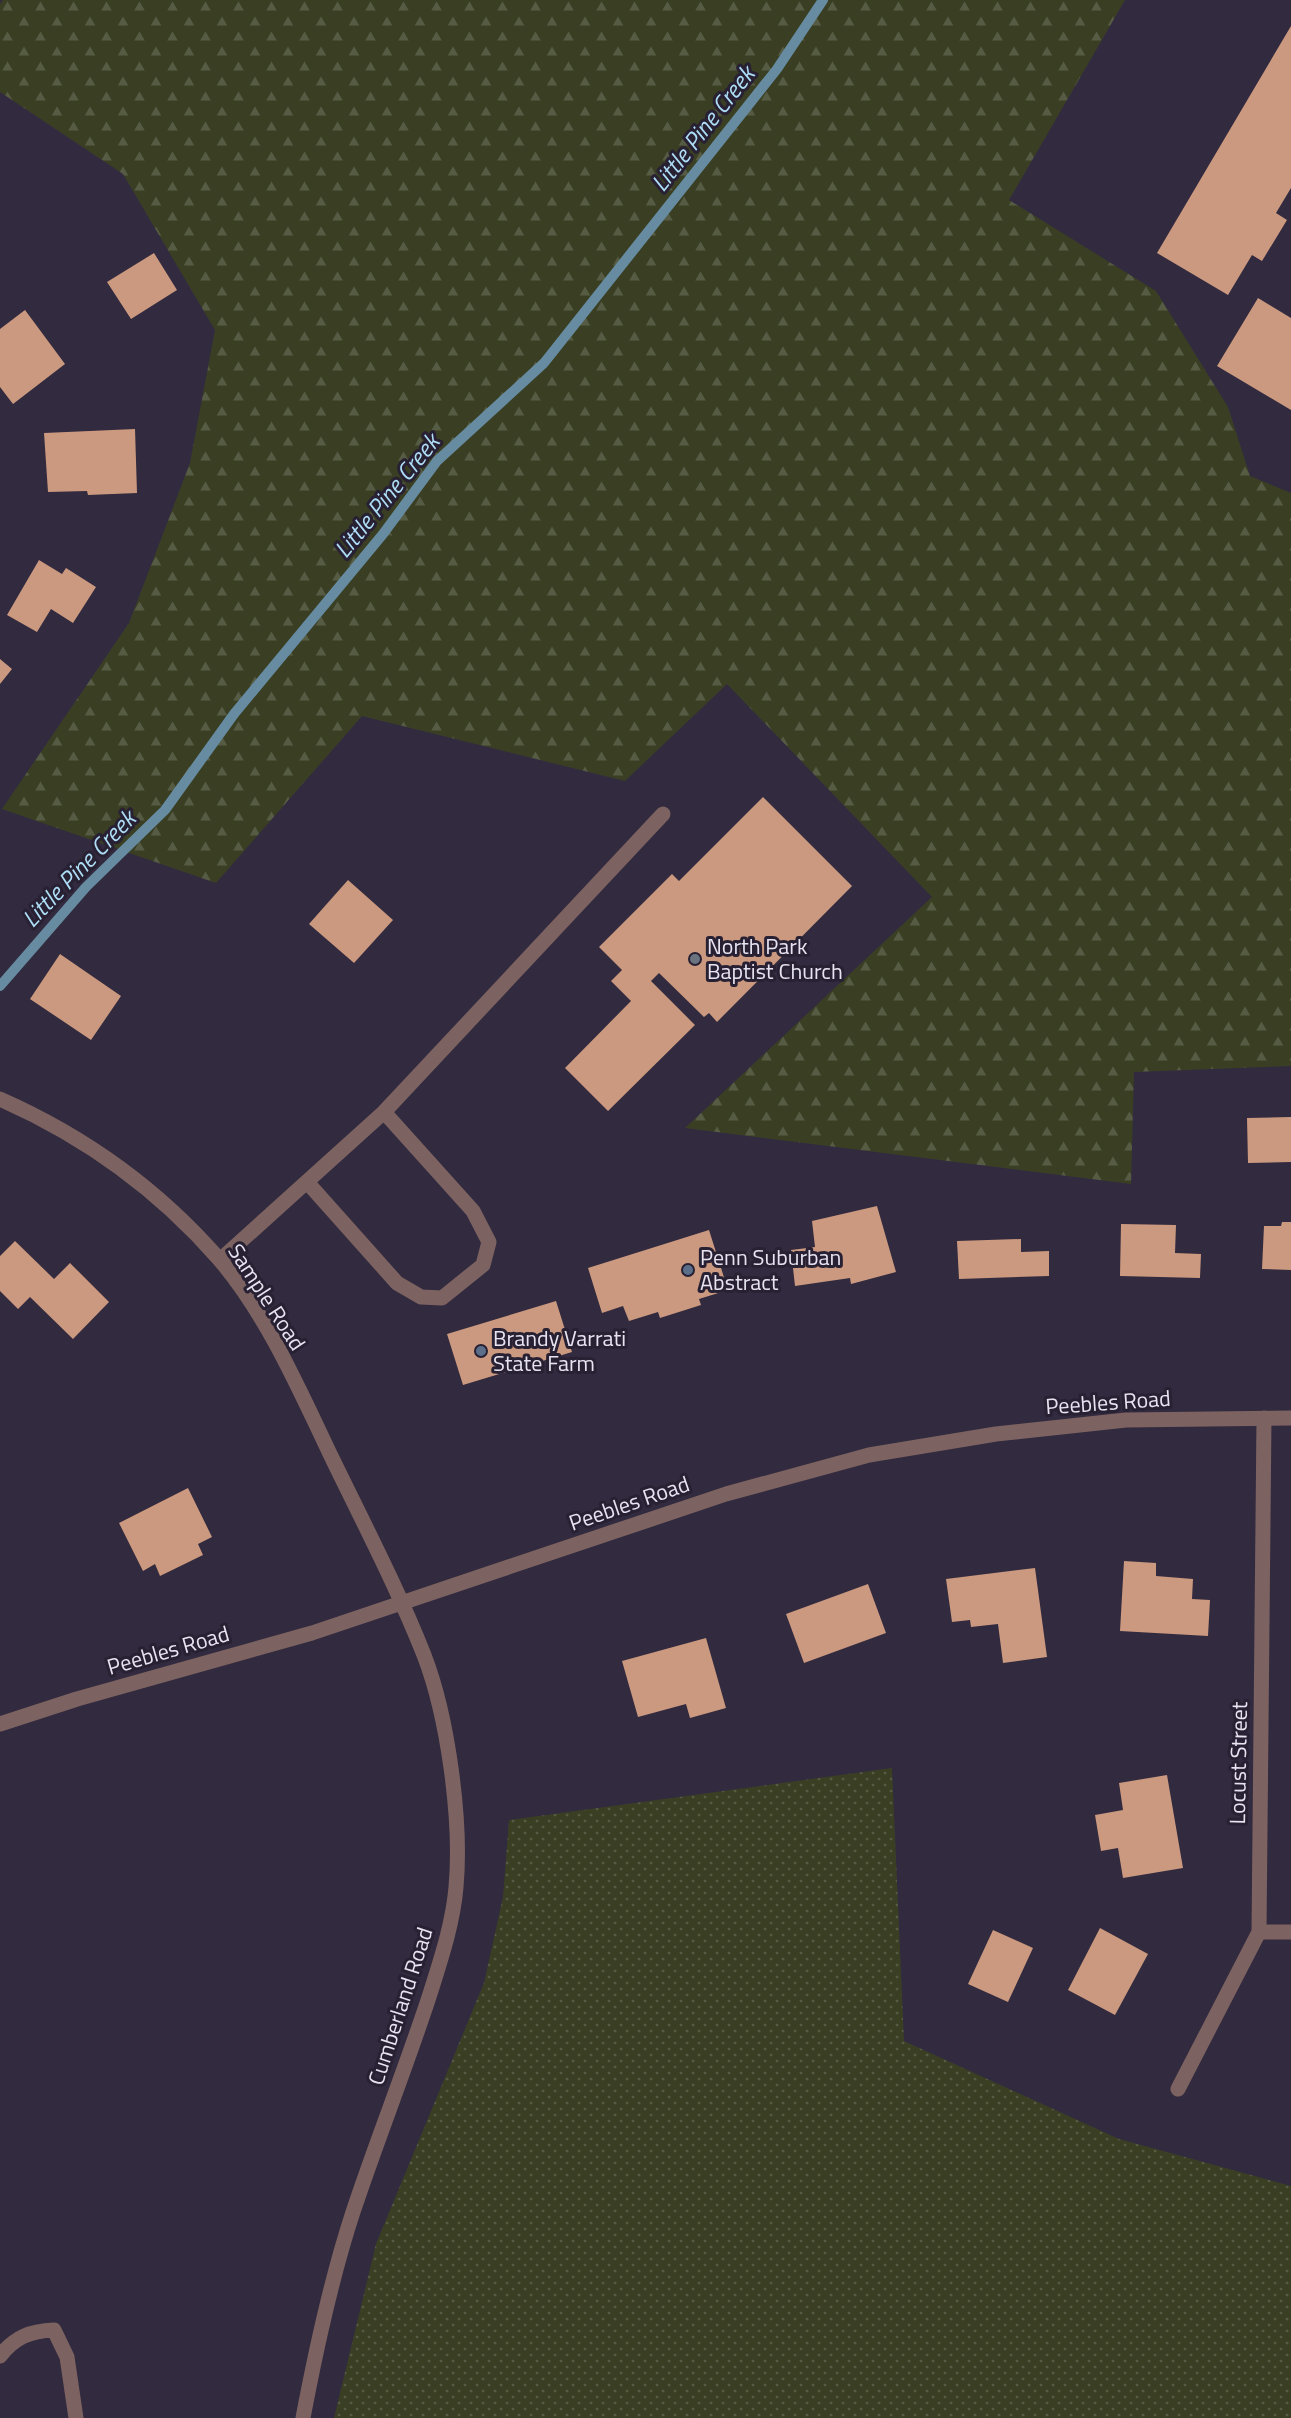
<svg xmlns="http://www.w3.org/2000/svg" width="1291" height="2418" viewBox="0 0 1291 2418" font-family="'Titillium Web',sans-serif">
	<defs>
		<pattern id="grass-dots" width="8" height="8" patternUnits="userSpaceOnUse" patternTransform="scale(1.5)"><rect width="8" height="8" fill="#3a3f24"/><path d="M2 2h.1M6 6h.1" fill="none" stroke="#565b44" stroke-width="1.8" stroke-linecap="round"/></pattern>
		<pattern id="forest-firs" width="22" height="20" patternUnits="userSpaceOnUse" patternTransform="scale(1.5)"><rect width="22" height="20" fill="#3a3f24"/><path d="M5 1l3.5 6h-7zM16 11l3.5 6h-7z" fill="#565b44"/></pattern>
	</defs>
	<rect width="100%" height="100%" fill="#322a3e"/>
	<!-- grass -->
	<path fill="url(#grass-dots)" d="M 892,1768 L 904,2041 L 1119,2139 L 1291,2186 L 1291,2418 L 334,2418 L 376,2244 L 484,1983 L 503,1897 L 509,1820 Z"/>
	<!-- forest -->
	<path fill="url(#forest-firs)" d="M 3,0 L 1125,0 L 1009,200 L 1156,291 L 1228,407 L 1250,476 L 1291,493 L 1291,1066 L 1134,1072 L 1131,1184 L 685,1128 L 932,897 L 727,684 L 625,781 L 362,716 L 216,883 L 2,809 L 129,623 L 190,463 L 215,330 L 123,174 L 0,92 L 0,4 Z"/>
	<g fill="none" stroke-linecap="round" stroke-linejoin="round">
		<!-- stream -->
		<path stroke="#678ca1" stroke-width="10" d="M 0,986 L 86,887 L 165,810 L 234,714 L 383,534 L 437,461 L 544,363 L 777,69 L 823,0"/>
	</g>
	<!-- building -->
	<path fill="#cb997f" d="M 1291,26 L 1291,188 L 1276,213 L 1287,220 L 1262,261 L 1252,255 L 1228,295 L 1157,253 Z
		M 154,253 L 177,290 L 131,319 L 107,282 Z
		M 1258,298 L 1291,318 L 1291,410 L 1217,366 Z
		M 25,310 L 65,364 L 13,404 L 0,387 L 0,329 Z
		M 135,429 L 137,493 L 88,495 L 87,491 L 48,492 L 44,433 Z
		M 39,560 L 62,574 L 66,568 L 96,587 L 73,623 L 51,609 L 37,632 L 7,615 Z
		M 0,659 L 12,669 L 0,684 Z
		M 763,797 L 852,886 L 717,1022 L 709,1013 L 704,1017 L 659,973 L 651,981 L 695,1025 L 608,1111 L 565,1068 L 631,1001 L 611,981 L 622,970 L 599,947 L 672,874 L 679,881 Z
		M 348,880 L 393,920 L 354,963 L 309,924 Z
		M 60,954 L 121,996 L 91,1040 L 30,999 Z
		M 1291,1117 L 1291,1162 L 1248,1163 L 1247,1118 Z
		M 877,1206 L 896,1272 L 851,1284 L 850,1278 L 795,1286 L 791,1250 L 815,1247 L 812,1221 Z
		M 1282,1222 L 1291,1222 L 1291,1270 L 1262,1269 L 1264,1226 L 1281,1226 Z
		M 1121,1224 L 1176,1225 L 1175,1253 L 1201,1254 L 1200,1278 L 1120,1276 Z
		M 709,1230 L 728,1290 L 699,1299 L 701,1305 L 660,1318 L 658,1312 L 629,1321 L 623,1306 L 602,1313 L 588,1268 Z
		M 1021,1239 L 1021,1252 L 1049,1251 L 1049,1276 L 959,1279 L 957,1241 Z
		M 15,1241 L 54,1279 L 70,1263 L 109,1302 L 73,1339 L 30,1297 L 18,1309 L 0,1291 L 0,1256 Z
		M 556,1301 L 572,1352 L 463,1385 L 447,1334 Z
		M 188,1488 L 212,1537 L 198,1544 L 203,1555 L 160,1576 L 155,1564 L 143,1571 L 119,1523 Z
		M 1124,1561 L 1156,1563 L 1156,1576 L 1193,1579 L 1192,1599 L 1210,1600 L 1208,1636 L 1120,1631 Z
		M 1035,1568 L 1047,1657 L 1003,1663 L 998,1624 L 971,1627 L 970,1620 L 952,1622 L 946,1579 Z
		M 868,1584 L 886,1633 L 804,1663 L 786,1614 Z
		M 706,1638 L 726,1708 L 690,1718 L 686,1704 L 638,1717 L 622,1661 Z
		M 1167,1775 L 1183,1868 L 1123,1878 L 1118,1848 L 1101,1851 L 1095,1815 L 1123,1810 L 1119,1783 Z
		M 1100,1928 L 1148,1954 L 1115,2015 L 1068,1990 Z
		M 993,1930 L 1033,1948 L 1008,2002 L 968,1984 Z"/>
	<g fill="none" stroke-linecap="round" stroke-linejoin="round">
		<!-- service -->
		<path stroke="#7c6361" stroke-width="15" d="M 307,1182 L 397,1283 L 421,1297 L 442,1298 L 483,1265 L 489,1242 L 473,1211 L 384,1112
			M 220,1260 L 384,1112 L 663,814
			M 0,2356 C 15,2337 30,2331 54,2330 L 67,2357 L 76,2418"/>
		<!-- minor -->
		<path stroke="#7c6361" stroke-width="15" d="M 1259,1932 L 1291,1932
			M 1178,2089 L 1259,1932 L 1264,1418"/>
		<!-- tertiary -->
		<path stroke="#7c6361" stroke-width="15" d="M 0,1099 C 84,1136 158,1189 219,1259 C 267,1315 299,1389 331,1456 C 363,1522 397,1587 424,1655 C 448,1717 462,1821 456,1887 C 453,1924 440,1962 429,1997 C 405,2070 377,2140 353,2212 C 331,2279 316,2349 303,2418
			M 0,1724 L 77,1699 L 312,1633 L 726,1494 L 869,1455 L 996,1434 L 1126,1420 L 1291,1418"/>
	</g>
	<!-- markers -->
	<circle fill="#6b7280" stroke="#282033" stroke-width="2" cx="695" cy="959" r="6"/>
	<g fill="#5c6f8a" stroke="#282033" stroke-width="2">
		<circle cx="688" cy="1270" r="6"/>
		<circle cx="481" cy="1351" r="6"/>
	</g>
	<g text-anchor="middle" stroke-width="6" stroke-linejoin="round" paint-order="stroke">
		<!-- poi labels -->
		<g font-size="22" fill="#e7e3f0" stroke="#282033" text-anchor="start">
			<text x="707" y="954">North Park<tspan x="707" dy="25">Baptist Church</tspan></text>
			<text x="700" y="1265">Penn Suburban<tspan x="700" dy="25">Abstract</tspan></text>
			<text x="493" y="1346">Brandy Varrati<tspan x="493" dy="25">State Farm</tspan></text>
		</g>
		<!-- street labels -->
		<g font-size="22" fill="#e7e3f0" stroke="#282033">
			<text transform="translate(267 1297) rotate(57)" y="8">Sample Road</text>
			<text transform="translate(1108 1402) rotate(-4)" y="8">Peebles Road</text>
			<text transform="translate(629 1503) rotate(-19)" y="8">Peebles Road</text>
			<text transform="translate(168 1650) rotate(-16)" y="8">Peebles Road</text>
			<text transform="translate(1238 1763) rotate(-89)" y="8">Locust Street</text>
			<text transform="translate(400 2006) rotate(-72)" y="8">Cumberland Road</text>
		</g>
		<!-- water labels -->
		<g font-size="24" font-style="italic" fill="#aeddf6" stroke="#282033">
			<text transform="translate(703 129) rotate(-52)" y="8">Little Pine Creek</text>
			<text transform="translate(387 496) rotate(-51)" y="8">Little Pine Creek</text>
			<text transform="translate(79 869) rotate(-46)" y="8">Little Pine Creek</text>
		</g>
	</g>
</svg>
